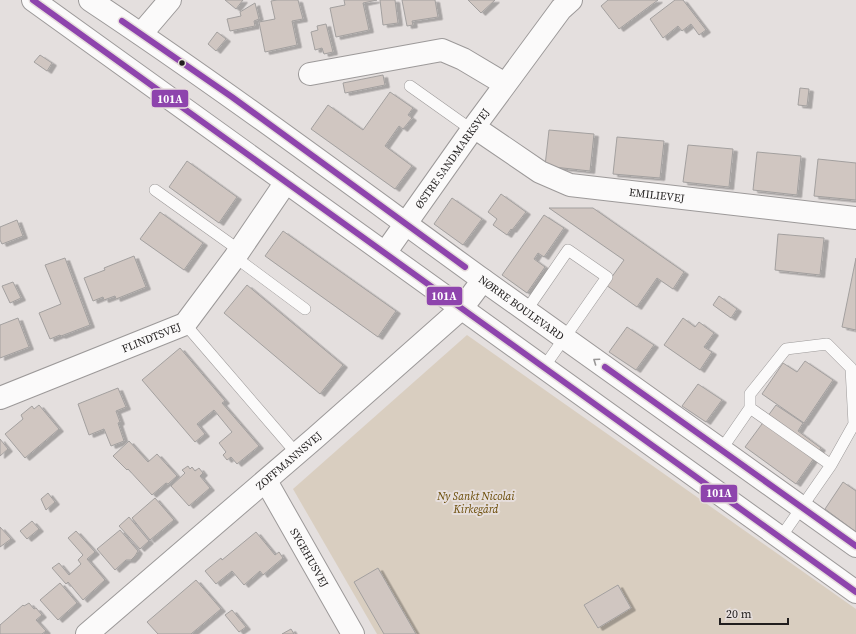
<svg xmlns="http://www.w3.org/2000/svg" width="856" height="634" viewBox="0 0 856 634" font-family="'Source Serif 4',serif">
	<defs>
		<filter id="shadow"><feDropShadow dx="4.5" dy="2.5" stdDeviation="0" flood-color="#0004"/></filter>
	</defs>
	<rect width="100%" height="100%" fill="#e4dfde"/>
	<!-- green -->
	<path fill="#d9cec0" d="M 467,335 L 856,609 L 856,634 L 377,634 L 293,489 Z"/>
	<!-- building -->
	<path fill="#d0c6c1" stroke="#a3a09f" filter="url(#shadow)" d="M 225,0 L 243,0 L 236,9 Z
		M 277,0 L 298,0 L 303,19 L 292,21 L 297,45 L 265,52 L 259,22 L 275,19 L 271,1 Z
		M 344,0 L 377,0 L 363,3 L 369,30 L 336,37 L 330,8 L 345,5 Z
		M 380,0 L 395,0 L 398,23 L 383,25 Z
		M 402,0 L 435,0 L 438,17 L 412,21 L 413,25 L 407,26 Z
		M 468,0 L 495,0 L 481,13 Z
		M 608,0 L 658,0 L 619,29 L 601,6 Z
		M 675,0 L 683,0 L 706,30 L 699,35 L 691,24 L 682,31 L 678,26 L 663,38 L 650,19 Z
		M 255,3 L 259,19 L 254,21 L 255,26 L 230,31 L 227,19 L 241,16 L 240,12 Z
		M 326,24 L 333,52 L 324,54 L 322,48 L 315,50 L 311,32 L 318,30 L 317,26 Z
		M 217,32 L 226,39 L 216,51 L 208,44 Z
		M 40,55 L 52,63 L 47,71 L 34,62 Z
		M 383,75 L 385,85 L 345,93 L 343,83 Z
		M 800,88 L 809,89 L 807,106 L 798,105 Z
		M 390,92 L 413,108 L 408,115 L 412,118 L 403,129 L 399,126 L 385,146 L 412,166 L 395,189 L 311,129 L 328,105 L 363,130 Z
		M 549,130 L 594,134 L 590,171 L 545,166 Z
		M 617,137 L 664,141 L 660,178 L 613,174 Z
		M 688,145 L 733,149 L 729,187 L 683,182 Z
		M 757,152 L 801,156 L 797,195 L 753,190 Z
		M 818,159 L 856,163 L 856,200 L 814,196 Z
		M 187,161 L 237,197 L 219,223 L 169,187 Z
		M 501,194 L 526,212 L 512,230 L 511,229 L 507,235 L 493,225 L 497,219 L 488,212 Z
		M 452,198 L 482,219 L 463,245 L 434,224 Z
		M 549,208 L 593,208 L 684,272 L 673,289 L 657,278 L 637,307 L 606,285 L 624,260 Z
		M 160,212 L 203,243 L 184,270 L 140,239 Z
		M 544,215 L 564,228 L 544,257 L 538,253 L 534,259 L 545,267 L 527,293 L 502,275 Z
		M 17,220 L 23,236 L 2,244 L 0,240 L 0,227 Z
		M 283,231 L 396,311 L 378,337 L 265,256 Z
		M 778,234 L 824,238 L 820,275 L 775,270 Z
		M 134,256 L 146,287 L 116,299 L 115,296 L 104,300 L 103,297 L 93,301 L 84,278 L 105,270 L 104,268 Z
		M 65,258 L 90,325 L 61,336 L 60,335 L 50,339 L 39,313 L 61,304 L 45,265 Z
		M 856,258 L 856,330 L 842,327 Z
		M 13,282 L 21,298 L 10,303 L 2,286 Z
		M 247,285 L 343,365 L 320,394 L 224,313 Z
		M 719,296 L 737,309 L 731,318 L 713,305 Z
		M 18,318 L 29,347 L 0,358 L 0,325 Z
		M 683,318 L 695,327 L 699,322 L 714,333 L 704,347 L 712,352 L 700,370 L 664,345 Z
		M 627,327 L 654,345 L 636,370 L 609,352 Z
		M 180,348 L 225,401 L 222,403 L 259,446 L 237,464 L 231,457 L 227,460 L 223,455 L 226,452 L 219,443 L 232,432 L 214,410 L 197,424 L 205,434 L 195,442 L 142,380 Z
		M 805,361 L 833,380 L 804,423 L 762,394 L 783,363 L 797,372 Z
		M 698,384 L 722,400 L 706,422 L 682,406 Z
		M 118,388 L 126,407 L 116,411 L 120,422 L 118,423 L 124,441 L 111,446 L 104,429 L 89,435 L 78,404 Z
		M 39,405 L 59,429 L 25,458 L 5,434 L 23,419 L 21,415 L 32,406 L 34,409 Z
		M 776,405 L 803,423 L 798,431 L 821,448 L 796,484 L 745,447 Z
		M 0,439 L 8,449 L 0,456 Z
		M 129,441 L 148,462 L 157,454 L 177,476 L 168,484 L 166,483 L 152,495 L 128,469 L 127,470 L 113,456 Z
		M 188,466 L 190,469 L 192,467 L 195,471 L 199,468 L 203,473 L 200,476 L 210,488 L 189,506 L 171,486 L 185,473 L 182,470 Z
		M 843,482 L 856,491 L 856,532 L 825,509 Z
		M 48,493 L 55,502 L 46,510 L 41,499 Z
		M 155,498 L 174,520 L 150,540 L 132,518 Z
		M 129,517 L 149,541 L 140,549 L 119,526 Z
		M 32,521 L 39,529 L 27,539 L 20,531 Z
		M 0,527 L 11,539 L 0,547 Z
		M 120,530 L 138,551 L 135,556 L 131,560 L 126,560 L 115,570 L 97,549 Z
		M 76,531 L 95,552 L 87,559 L 105,580 L 83,600 L 68,582 L 66,584 L 52,568 L 59,563 L 69,575 L 81,564 L 78,560 L 83,555 L 68,538 Z
		M 256,532 L 275,555 L 279,552 L 283,558 L 263,575 L 260,571 L 244,585 L 232,571 L 216,584 L 205,571 L 221,558 L 222,560 Z
		M 378,568 L 416,634 L 384,634 L 354,582 Z
		M 196,580 L 221,609 L 191,634 L 158,634 L 147,622 Z
		M 60,583 L 77,603 L 58,620 L 40,600 Z
		M 618,585 L 631,608 L 598,628 L 584,605 Z
		M 29,603 L 34,609 L 36,608 L 42,615 L 36,620 L 46,631 L 42,634 L 0,634 L 0,625 L 23,605 L 24,606 Z
		M 232,610 L 246,627 L 239,632 L 225,615 Z
		M 291,629 L 294,634 L 282,634 Z"/>
	<g fill="none" stroke-linecap="round" stroke-linejoin="round">
		<!-- service casing -->
		<g stroke="#9c9999" stroke-width="12">
			<path id="service" d="M 410,86 L 472,130
				M 155,190 L 239,250
				M 235,257 L 305,309
				M 526,311 L 568,250 L 607,277 L 544,367
				M 185,324 L 297,454
				M 750,408 L 750,394 L 786,349 L 827,344 L 851,368 L 854,424 L 831,465
				M 721,450 L 750,408 L 831,465 L 781,537"/>
		</g>
		<!-- minor casing -->
		<g stroke="#9c9999" stroke-width="24">
			<g id="minor">
				<path d="M 141,34 L 170,0"/>
				<path d="M 310,74 L 442,50 L 463,59 L 505,84"/>
				<path id="s1" d="M 474,127 L 540,172 L 570,185 L 856,218"/>
				<path id="s2" d="M 385,253 L 474,127 L 561,9 L 571,0"/>
				<path id="s3" d="M 0,398 L 185,324 L 235,257 L 286,182"/>
				<path id="s4" d="M 266,481 L 353,634"/>
				<path id="s5" d="M 87,634 L 315,438 L 462,308 L 483,280"/>
			</g>
		</g>
		<!-- tertiary casing -->
		<g stroke="#9c9999" stroke-width="24">
			<g id="tertiary">
				<path d="M 33,0 L 856,592"/>
				<path id="s6" d="M 90,0 C 224,89 352,185 483,280 C 606,369 732,457 856,546"/>
			</g>
		</g>
		<!-- service -->
		<use href="#service" stroke="#fbfafa" stroke-width="11"/>
		<!-- minor -->
		<use href="#minor" stroke="#fbfafa" stroke-width="22"/>
		<!-- tertiary -->
		<use href="#tertiary" stroke="#fbfafa" stroke-width="22"/>
		<!-- bus-1 casing -->
		<g stroke="#e6dedc" stroke-width="9">
			<path id="bus-1" d="M 33,0 L 856,592
				M 122,21 L 232,97 L 465,267
				M 605,367 L 856,546"/>
		</g>
		<!-- bus-1 -->
		<use href="#bus-1" stroke="#8e44ad" stroke-width="6"/>
	</g>
	<!-- one-way arrows -->
	<defs><path id="oneway-chevron" d="M-2-3.5L2.5 0L-2 3.5" fill="none" stroke-width="1.6" stroke-linecap="round" stroke-linejoin="round"/></defs>
	<use stroke="#999797" href="#oneway-chevron" transform="translate(596 361) rotate(-145)"/>
	<!-- markers -->
	<circle fill="#211e1e" stroke="#e6dedc" stroke-width="1.5" cx="182" cy="63" r="3.5"/>
	<g text-anchor="middle" stroke-width="4" stroke-linejoin="round" paint-order="stroke">
		<!-- street labels -->
		<g font-size="11" fill="#211e1e" stroke="#e6dedc">
			<text dy="4" stroke="none"><textPath href="#s2" startOffset="116">ØSTRE SANDMARKSVEJ</textPath></text>
			<text dy="4" stroke="none"><textPath href="#s1" startOffset="200">EMILIEVEJ</textPath></text>
			<text dy="4" stroke="none"><textPath href="#s6" startOffset="530">NØRRE BOULEVARD</textPath></text>
			<text dy="4" stroke="none"><textPath href="#s3" startOffset="163">FLINDTSVEJ</textPath></text>
			<text dy="4" stroke="none"><textPath href="#s5" startOffset="266">ZOFFMANNSVEJ</textPath></text>
			<text dy="4" stroke="none"><textPath href="#s4" startOffset="88">SYGEHUSVEJ</textPath></text>
		</g>
		<!-- park labels -->
		<g font-size="11" font-style="italic" fill="#684903" stroke="#e6dedc">
			<text x="476" y="500">Ny Sankt Nicolai<tspan x="476" dy="13">Kirkegård</tspan></text>
		</g>
	</g>
	<g stroke="#e6dedc" stroke-width="1.5">
		<rect x="151" y="89" width="38" height="19" rx="4" fill="#8e44ad"/>
		<rect x="426" y="286" width="37" height="20" rx="4" fill="#8e44ad"/>
		<rect x="700" y="484" width="38" height="19" rx="4" fill="#8e44ad"/>
	</g>
	<g font-size="11" text-anchor="middle" font-weight="bold" fill="#fff">
		<text x="170" y="103">101A</text>
		<text x="444" y="300">101A</text>
		<text x="719" y="497">101A</text>
	</g>
	<!-- scale -->
	<path d="M720 618v6h68v-6" fill="none" stroke="#211e1e" stroke-width="2"/>
	<text x="726" y="618" font-size="12" fill="#211e1e" stroke="#e6dedc" stroke-width="3" paint-order="stroke">20 m</text>
</svg>
